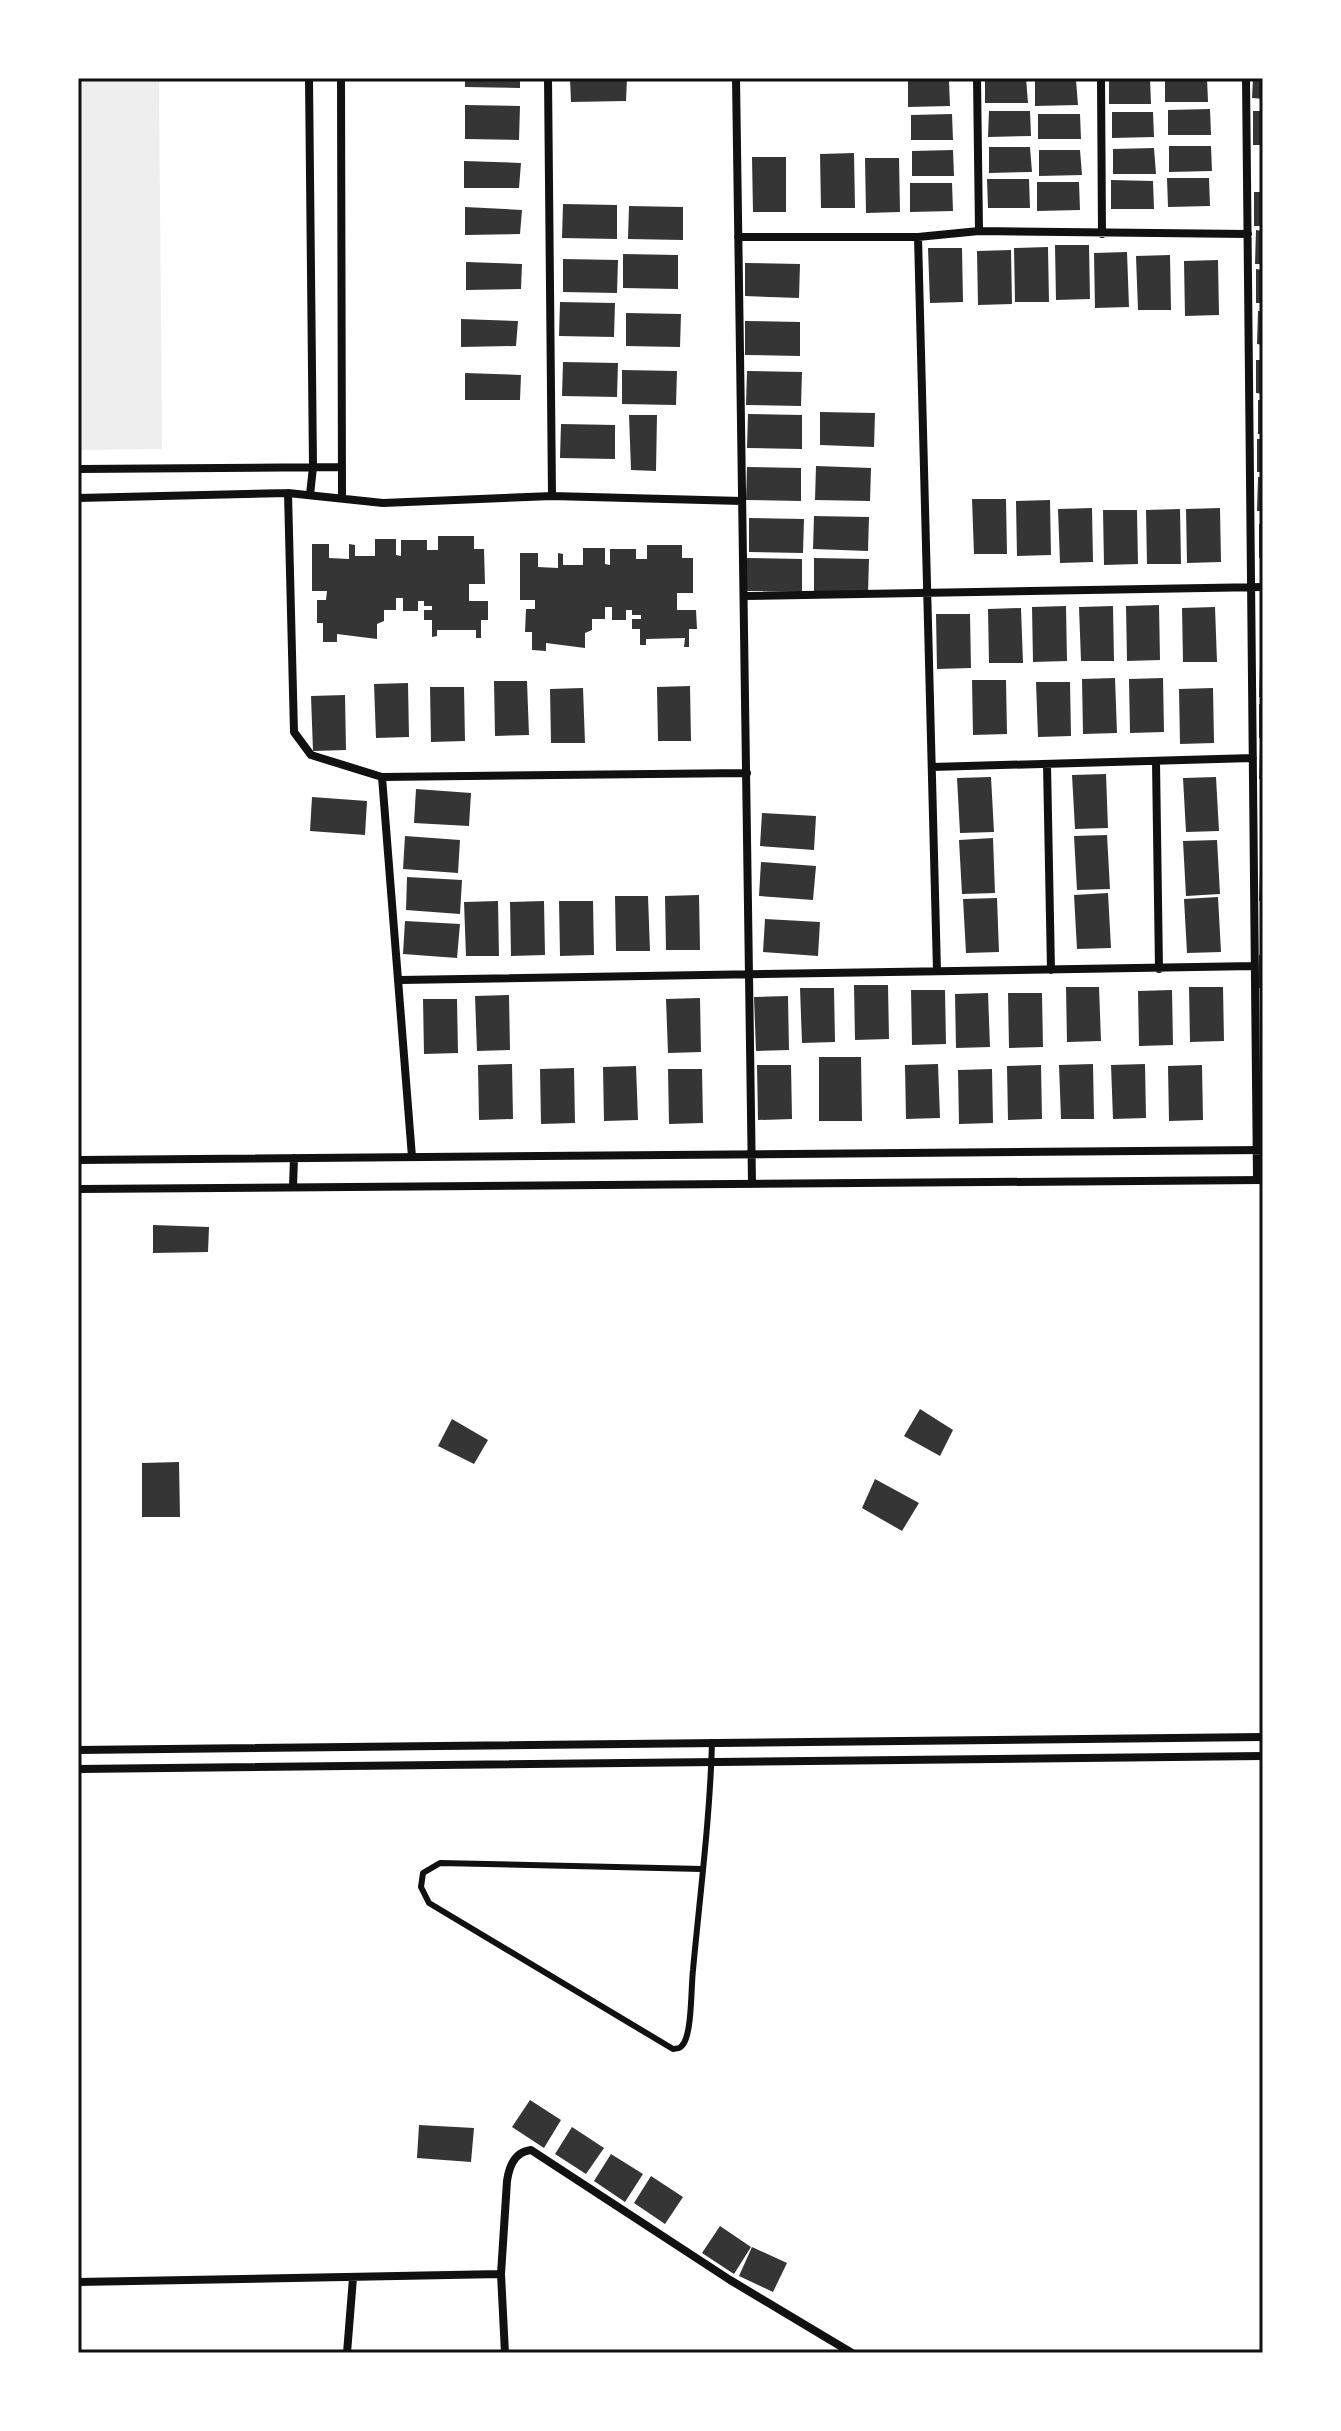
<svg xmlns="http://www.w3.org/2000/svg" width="1341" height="2431" viewBox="0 0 1341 2431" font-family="Manrope,sans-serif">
	<rect width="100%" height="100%" fill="#fff"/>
	<!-- green -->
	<path fill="#eee" d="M 78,78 L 159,78 L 162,449 L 78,450 Z"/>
	<!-- building -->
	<path fill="#353535" d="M 465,78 L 520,78 L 520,88 L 465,87 Z
		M 570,78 L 627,78 L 626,101 L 571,102 Z
		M 985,78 L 1026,78 L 1028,103 L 985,103 Z
		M 1165,78 L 1207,78 L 1208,102 L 1165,102 Z
		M 1253,78 L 1263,78 L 1263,99 L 1252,98 Z
		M 1109,79 L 1150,79 L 1151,104 L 1109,104 Z
		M 1076,80 L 1078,105 L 1035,106 L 1035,81 Z
		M 908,81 L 949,81 L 950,106 L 908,107 Z
		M 465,105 L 520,106 L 519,140 L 465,139 Z
		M 1210,109 L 1211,135 L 1168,135 L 1168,110 Z
		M 989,111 L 1030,111 L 1031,136 L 988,137 Z
		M 1253,111 L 1263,111 L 1263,145 L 1253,145 Z
		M 1112,112 L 1153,112 L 1154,137 L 1112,138 Z
		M 952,114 L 953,140 L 911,140 L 911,115 Z
		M 1038,114 L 1080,114 L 1081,139 L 1038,139 Z
		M 1169,146 L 1211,146 L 1212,171 L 1169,172 Z
		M 989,147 L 1030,147 L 1032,172 L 989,173 Z
		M 1154,148 L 1156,174 L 1113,174 L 1113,149 Z
		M 953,150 L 954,176 L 912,176 L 912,151 Z
		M 1039,150 L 1080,150 L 1082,175 L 1039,176 Z
		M 854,153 L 855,208 L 821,208 L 820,154 Z
		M 752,157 L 786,157 L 786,212 L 753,212 Z
		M 865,158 L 899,158 L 900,212 L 866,213 Z
		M 464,161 L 521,163 L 519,188 L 464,188 Z
		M 1167,178 L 1209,178 L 1210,206 L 1168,207 Z
		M 987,179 L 1029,179 L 1030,208 L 988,208 Z
		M 1111,180 L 1153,181 L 1154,209 L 1111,209 Z
		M 1037,182 L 1079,182 L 1080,210 L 1037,211 Z
		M 910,183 L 952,183 L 953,211 L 910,212 Z
		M 1254,192 L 1263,192 L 1263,226 L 1254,226 Z
		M 563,204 L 617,205 L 617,239 L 562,238 Z
		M 629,206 L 683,207 L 683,240 L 628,239 Z
		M 465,207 L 522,210 L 520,234 L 465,235 Z
		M 1256,230 L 1263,231 L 1263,264 L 1255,264 Z
		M 1055,245 L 1089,245 L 1090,299 L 1056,300 Z
		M 1048,247 L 1049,302 L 1015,302 L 1014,248 Z
		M 928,248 L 962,248 L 963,302 L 930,303 Z
		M 1011,250 L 1012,304 L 978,305 L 977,251 Z
		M 1127,252 L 1129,307 L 1095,308 L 1094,253 Z
		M 623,254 L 678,255 L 678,289 L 623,288 Z
		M 1170,255 L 1171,310 L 1138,310 L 1136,256 Z
		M 563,259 L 618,260 L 617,293 L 563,292 Z
		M 1218,260 L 1219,315 L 1185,316 L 1184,261 Z
		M 466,262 L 522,264 L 521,289 L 466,290 Z
		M 745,263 L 800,264 L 799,298 L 745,296 Z
		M 1256,269 L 1263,270 L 1263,303 L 1256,303 Z
		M 560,302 L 615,303 L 614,337 L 559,336 Z
		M 1258,311 L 1263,311 L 1263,345 L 1257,344 Z
		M 626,313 L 681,314 L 680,347 L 626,346 Z
		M 461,319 L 518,321 L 516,346 L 461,347 Z
		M 745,321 L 800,322 L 800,356 L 745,355 Z
		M 1256,360 L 1263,360 L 1263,394 L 1256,393 Z
		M 563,362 L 618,363 L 617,397 L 562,396 Z
		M 622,370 L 677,371 L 676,405 L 622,404 Z
		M 747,371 L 802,372 L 801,406 L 746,405 Z
		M 465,373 L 521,375 L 520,400 L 465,400 Z
		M 1258,400 L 1263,400 L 1263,434 L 1258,434 Z
		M 820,412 L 875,413 L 874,447 L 820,445 Z
		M 748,414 L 802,415 L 802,449 L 747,448 Z
		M 629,415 L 657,415 L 656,471 L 631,470 Z
		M 561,424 L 615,425 L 615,459 L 560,458 Z
		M 1257,439 L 1263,439 L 1263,472 L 1257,472 Z
		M 816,466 L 871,468 L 870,501 L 815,500 Z
		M 747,467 L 801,468 L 801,501 L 746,500 Z
		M 1258,477 L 1263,477 L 1263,511 L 1257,511 Z
		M 972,499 L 1006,499 L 1007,554 L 974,554 Z
		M 1050,500 L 1051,555 L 1017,556 L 1016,501 Z
		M 1092,508 L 1093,562 L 1060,563 L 1058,509 Z
		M 1220,508 L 1221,562 L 1187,563 L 1186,509 Z
		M 1180,509 L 1181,564 L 1147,564 L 1146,510 Z
		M 1103,510 L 1137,510 L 1138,564 L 1104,565 Z
		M 814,516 L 869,517 L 868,551 L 813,549 Z
		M 749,518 L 804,519 L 803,553 L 749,552 Z
		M 1259,524 L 1263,525 L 1263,558 L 1259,558 Z
		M 438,536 L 474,536 L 474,549 L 484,549 L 485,584 L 469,584 L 469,601 L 488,601 L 488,620 L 481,620 L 481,638 L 476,638 L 476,630 L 437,630 L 437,636 L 432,637 L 432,620 L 424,620 L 424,610 L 432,610 L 432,606 L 424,606 L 424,601 L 418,601 L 418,611 L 403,611 L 403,598 L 396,598 L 396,610 L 384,610 L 384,621 L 377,624 L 377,639 L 337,634 L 337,642 L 323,642 L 323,623 L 317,623 L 317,600 L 326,600 L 327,591 L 312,591 L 312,544 L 329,544 L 329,558 L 349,559 L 349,544 L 355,545 L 355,556 L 375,556 L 375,539 L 396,539 L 396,555 L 401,556 L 401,540 L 427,540 L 427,550 L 438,550 Z
		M 647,545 L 682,545 L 682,558 L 693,558 L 693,593 L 677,593 L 677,610 L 696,610 L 697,629 L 689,629 L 689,647 L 684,647 L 685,638 L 646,639 L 646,645 L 640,645 L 640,629 L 632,629 L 632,619 L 641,619 L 641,615 L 632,615 L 632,610 L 626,610 L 626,620 L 612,620 L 612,607 L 605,607 L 605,619 L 592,619 L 592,630 L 585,633 L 585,648 L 546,643 L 546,651 L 532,650 L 532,632 L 525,632 L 526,609 L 535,609 L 535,600 L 520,600 L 520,553 L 538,553 L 538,567 L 558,568 L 558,553 L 563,554 L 563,565 L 583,565 L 583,548 L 605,548 L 605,564 L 610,565 L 610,549 L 636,549 L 636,559 L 647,559 Z
		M 747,558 L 802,559 L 802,592 L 747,591 Z
		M 814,558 L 869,559 L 868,593 L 814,591 Z
		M 1159,605 L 1160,660 L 1127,661 L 1126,606 Z
		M 1066,606 L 1067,661 L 1033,662 L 1032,607 Z
		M 1113,606 L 1114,661 L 1081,661 L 1079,607 Z
		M 1215,607 L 1217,662 L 1183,662 L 1182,608 Z
		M 1021,608 L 1023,663 L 989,663 L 988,609 Z
		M 936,614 L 970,614 L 971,668 L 937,669 Z
		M 1260,663 L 1263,663 L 1263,697 L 1259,697 Z
		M 1115,678 L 1117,733 L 1083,734 L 1082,679 Z
		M 1163,678 L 1164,732 L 1130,733 L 1129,679 Z
		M 972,680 L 1006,680 L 1007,734 L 973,735 Z
		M 494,681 L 527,681 L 529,735 L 495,736 Z
		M 1036,682 L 1070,682 L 1071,736 L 1038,737 Z
		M 408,683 L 409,737 L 376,738 L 374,684 Z
		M 690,686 L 691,741 L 658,741 L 657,687 Z
		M 430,687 L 464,687 L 465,741 L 431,742 Z
		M 583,688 L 585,743 L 551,743 L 550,689 Z
		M 1213,688 L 1214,743 L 1180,744 L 1179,689 Z
		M 345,695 L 346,750 L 313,751 L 311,696 Z
		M 1259,704 L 1263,704 L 1263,738 L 1259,738 Z
		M 1260,746 L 1263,746 L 1263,780 L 1259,779 Z
		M 1106,774 L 1108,828 L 1075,829 L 1072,775 Z
		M 991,777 L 994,832 L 960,833 L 957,778 Z
		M 1216,777 L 1219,831 L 1186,832 L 1183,778 Z
		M 416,789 L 471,793 L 469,826 L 414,823 Z
		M 312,797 L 367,801 L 365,835 L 310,831 Z
		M 762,813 L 816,816 L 814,850 L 760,846 Z
		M 1107,835 L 1110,889 L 1077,890 L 1074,836 Z
		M 405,836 L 460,840 L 458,873 L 403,869 Z
		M 993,838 L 995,893 L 962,894 L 959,840 Z
		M 1217,840 L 1220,894 L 1186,896 L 1183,841 Z
		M 761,862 L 816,866 L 813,900 L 759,896 Z
		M 1260,868 L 1263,868 L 1263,901 L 1259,901 Z
		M 407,877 L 462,880 L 460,914 L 406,910 Z
		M 1108,893 L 1111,948 L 1077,949 L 1074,895 Z
		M 699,895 L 700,950 L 666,950 L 665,896 Z
		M 615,896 L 648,896 L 650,951 L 616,951 Z
		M 1218,897 L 1221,952 L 1187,953 L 1184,899 Z
		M 997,898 L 999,952 L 966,953 L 963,899 Z
		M 498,901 L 499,956 L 466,956 L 464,902 Z
		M 544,901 L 545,955 L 511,956 L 510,902 Z
		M 559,901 L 593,901 L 594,955 L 560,956 Z
		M 765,919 L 820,922 L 818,956 L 763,952 Z
		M 405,921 L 460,924 L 457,958 L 403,954 Z
		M 1259,955 L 1263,955 L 1263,988 L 1258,988 Z
		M 854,985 L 888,985 L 889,1039 L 855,1040 Z
		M 1066,987 L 1099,987 L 1101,1041 L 1067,1042 Z
		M 1189,987 L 1223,987 L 1224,1041 L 1190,1042 Z
		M 800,988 L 834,988 L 835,1042 L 802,1043 Z
		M 911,990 L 945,990 L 946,1044 L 912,1045 Z
		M 1172,990 L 1173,1045 L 1139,1046 L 1138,991 Z
		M 988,993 L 990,1047 L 956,1048 L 955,994 Z
		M 1008,993 L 1042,993 L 1043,1047 L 1009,1048 Z
		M 509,995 L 510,1050 L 477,1051 L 475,996 Z
		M 788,996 L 789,1050 L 756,1051 L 754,997 Z
		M 700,998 L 701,1052 L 668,1053 L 666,999 Z
		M 423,999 L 457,999 L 458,1053 L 424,1054 Z
		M 819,1057 L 861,1057 L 862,1121 L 819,1121 Z
		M 512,1064 L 513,1119 L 479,1120 L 478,1065 Z
		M 938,1064 L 940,1118 L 906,1119 L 905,1065 Z
		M 1093,1064 L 1094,1119 L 1061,1119 L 1059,1065 Z
		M 1145,1064 L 1146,1118 L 1113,1119 L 1111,1065 Z
		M 757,1065 L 791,1065 L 792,1119 L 758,1120 Z
		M 1041,1065 L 1042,1119 L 1008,1120 L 1007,1066 Z
		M 1202,1065 L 1203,1120 L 1169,1121 L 1168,1066 Z
		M 636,1066 L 638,1120 L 604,1121 L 603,1067 Z
		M 574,1068 L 575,1123 L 541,1124 L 540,1069 Z
		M 668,1069 L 702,1069 L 703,1123 L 669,1124 Z
		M 992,1069 L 993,1123 L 959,1124 L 958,1070 Z
		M 153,1225 L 209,1227 L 208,1252 L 153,1253 Z
		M 920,1409 L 953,1430 L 940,1456 L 904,1436 Z
		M 452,1419 L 488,1440 L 474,1464 L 438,1446 Z
		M 179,1462 L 180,1517 L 142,1517 L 142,1463 Z
		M 875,1479 L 919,1503 L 902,1531 L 862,1508 Z
		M 530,2100 L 561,2120 L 544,2148 L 512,2127 Z
		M 419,2125 L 474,2128 L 471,2162 L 417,2158 Z
		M 572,2127 L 604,2148 L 586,2174 L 555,2154 Z
		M 611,2154 L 643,2174 L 625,2202 L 594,2181 Z
		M 651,2176 L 683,2197 L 665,2224 L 634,2203 Z
		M 720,2226 L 751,2247 L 734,2274 L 702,2253 Z
		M 752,2247 L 787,2263 L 773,2292 L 739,2276 Z"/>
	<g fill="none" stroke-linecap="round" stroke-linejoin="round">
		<!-- service -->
		<path stroke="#111" stroke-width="6" d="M 702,1869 L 440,1863 L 423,1873 L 421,1887 L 429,1903 L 673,2049 C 679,2048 680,2049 684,2043 C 692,2029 691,1987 693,1970 C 700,1894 710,1818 712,1742"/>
		<!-- minor -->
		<path stroke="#111" stroke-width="8" d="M 309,78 L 313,467 L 310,495
			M 341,78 L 342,498
			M 548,78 L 552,496
			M 736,78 L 752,1183
			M 977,78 L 979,231
			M 1101,78 L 1102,234
			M 1246,78 L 1257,1180
			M 738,237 L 918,237 L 979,231 L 1248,234
			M 918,237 L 937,971
			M 78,469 L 342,467
			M 288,493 L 294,732 L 311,755 L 382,777 L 747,773
			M 78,498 L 288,493 L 383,503 L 552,496 L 742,501
			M 744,596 L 1263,587
			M 1156,762 L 1159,969
			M 1047,764 L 1051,970
			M 932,767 L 1253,758
			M 382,777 L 412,1157
			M 400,980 L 1255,966
			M 78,1160 L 1263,1150
			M 293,1187 L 294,1158
			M 78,1189 L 1263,1180
			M 78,1750 L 1263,1737
			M 78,1769 L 1263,1756
			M 78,2282 L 501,2274
			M 347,2353 L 353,2278
			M 505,2353 L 501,2274 L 507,2181 C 509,2167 514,2152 531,2150 L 730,2280 L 852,2353"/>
	</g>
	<!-- border -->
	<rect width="1341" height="2431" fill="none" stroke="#ffffff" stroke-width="160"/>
	<rect x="80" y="80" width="1181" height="2271" fill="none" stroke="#111" stroke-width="3"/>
</svg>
